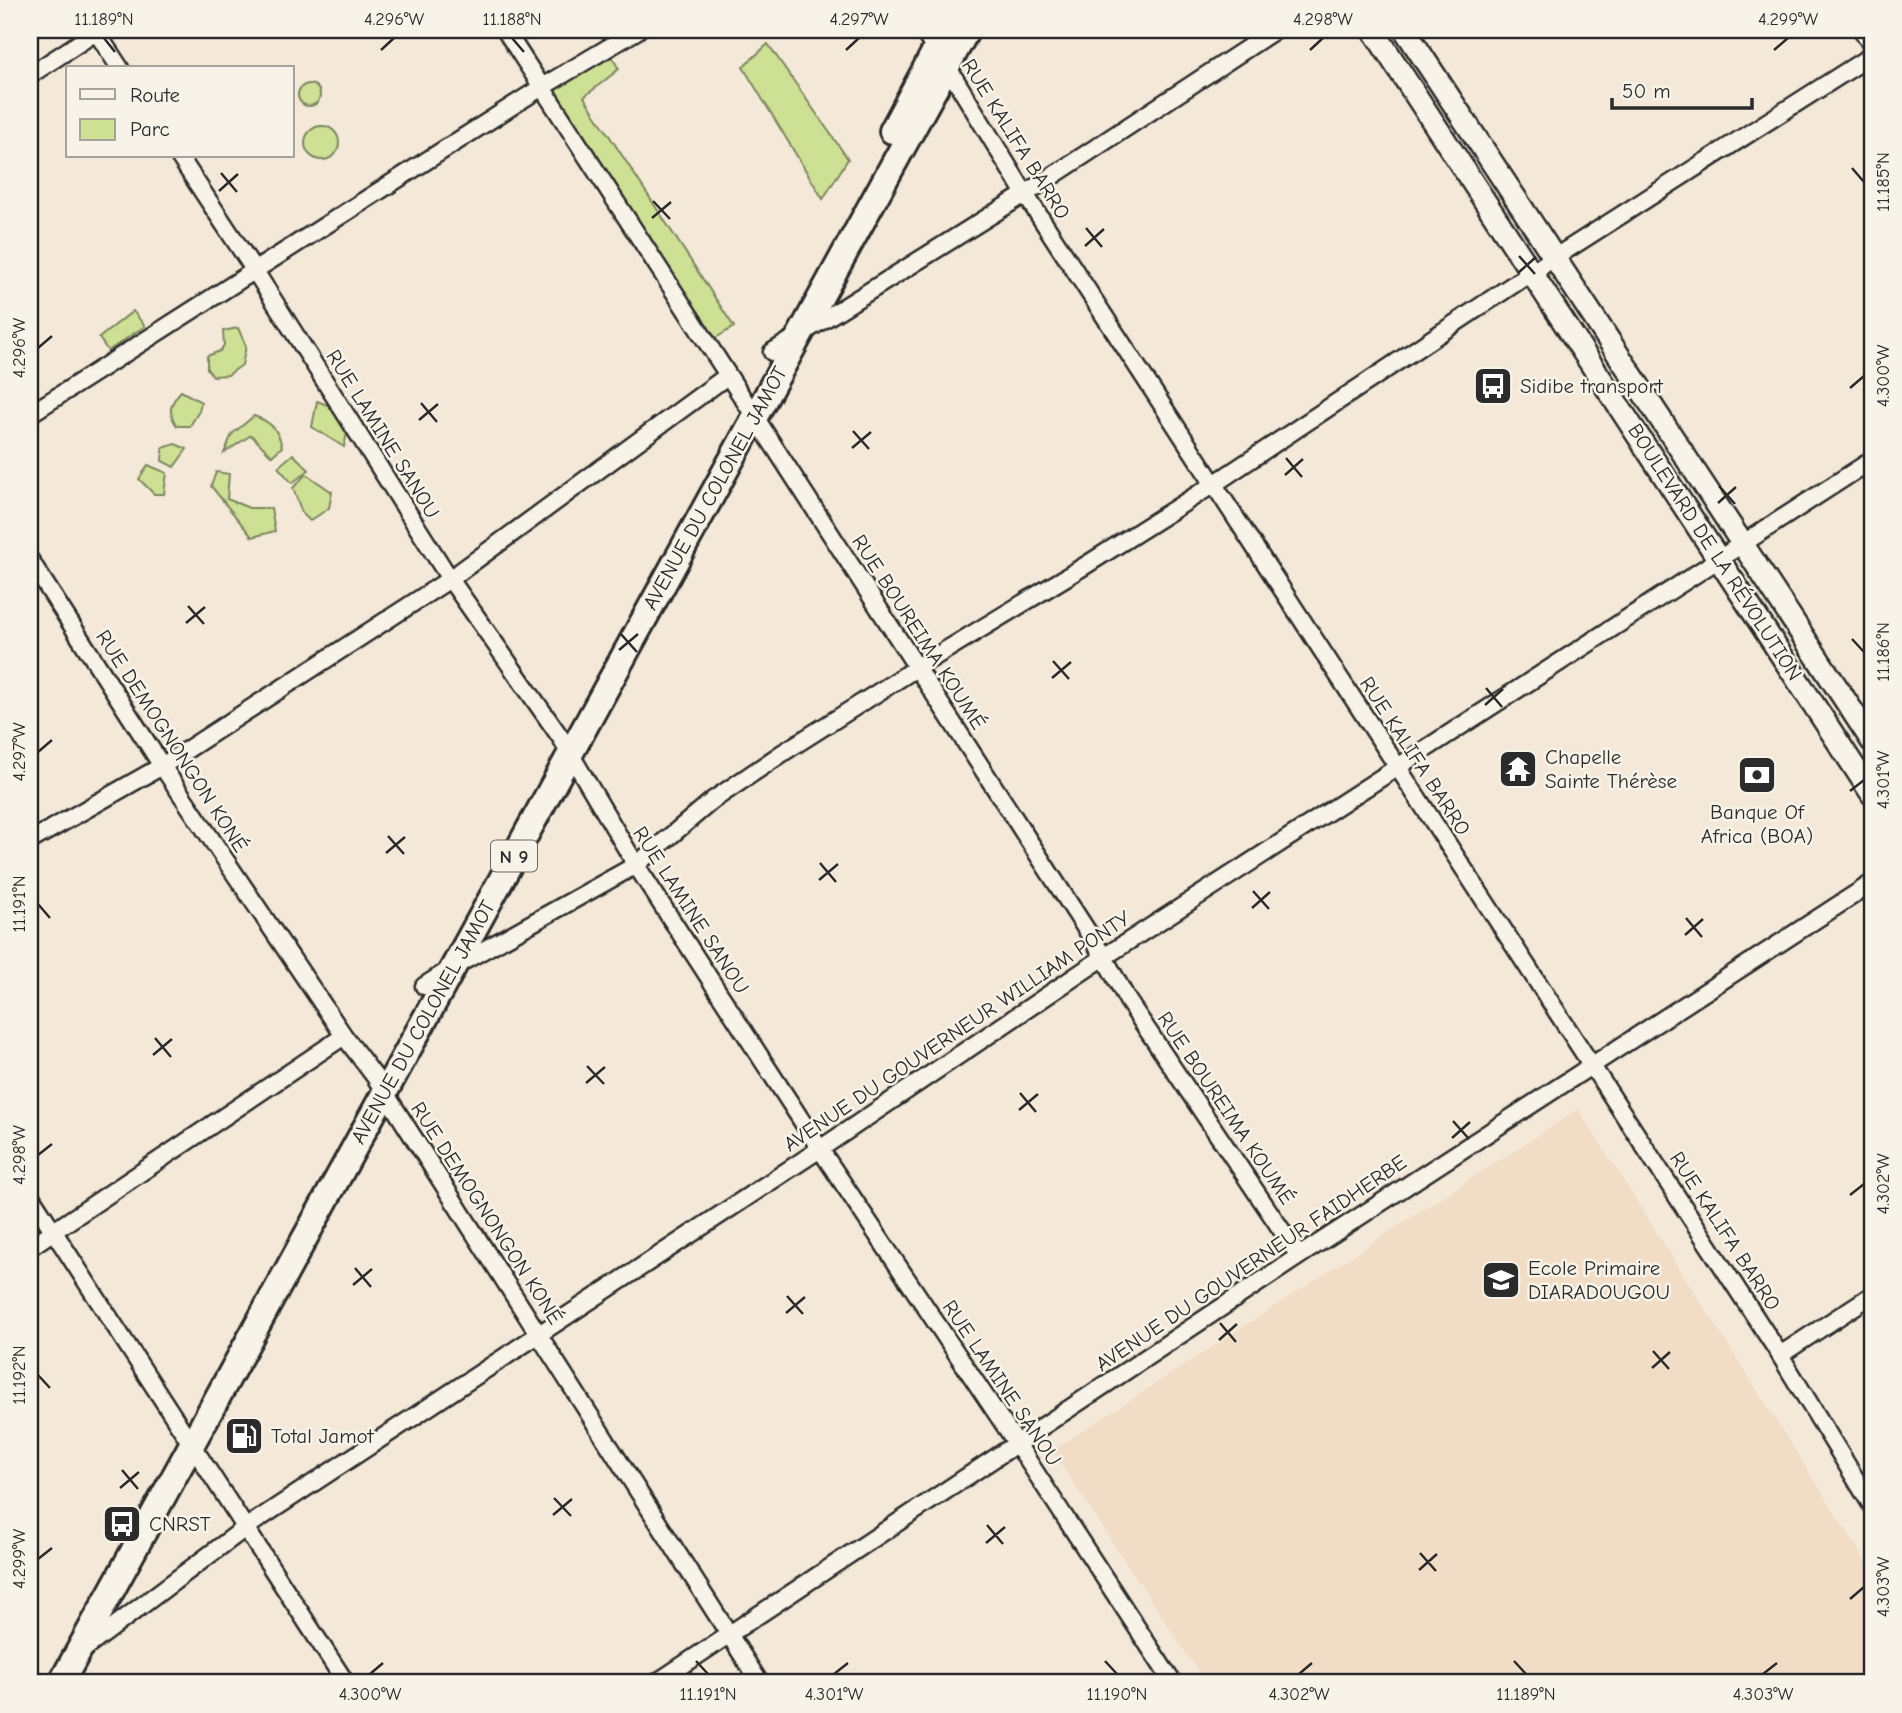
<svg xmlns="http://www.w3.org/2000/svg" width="1902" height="1713" viewBox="0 0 1902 1713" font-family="'Comic Neue',sans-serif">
	<rect width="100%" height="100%" fill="#f4e9d8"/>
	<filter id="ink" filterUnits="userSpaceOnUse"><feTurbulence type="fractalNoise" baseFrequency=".0143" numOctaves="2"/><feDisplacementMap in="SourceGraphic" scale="14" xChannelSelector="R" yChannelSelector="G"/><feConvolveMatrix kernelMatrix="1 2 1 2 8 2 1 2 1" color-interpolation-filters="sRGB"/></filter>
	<g filter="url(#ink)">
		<!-- built -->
		<path fill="#f1dcc5" d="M 1578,1109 L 1872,1571 L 1872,1668 L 1849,1683 L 1206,1683 L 1052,1451 Z"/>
		<!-- green -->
		<path fill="#cee094" stroke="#7c8660" stroke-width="2" d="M 768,44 L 848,159 L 823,199 L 743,67 Z
			M 609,52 L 619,69 L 584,97 L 734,327 L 709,342 L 548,87 Z
			M298 95a11 11 0 1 1 22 0a11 11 0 1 1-22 0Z
			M305 143a17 17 0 1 1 34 0a17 17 0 1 1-34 0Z
			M 133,311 L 145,326 L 108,351 L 99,338 Z
			M 238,328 L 246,346 L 242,365 L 228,375 L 213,376 L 207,369 L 207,356 L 220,351 L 224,345 L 223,331 Z
			M 181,391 L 201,402 L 199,411 L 190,426 L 177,426 C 167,412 170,403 181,391 Z
			M 317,401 L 351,414 L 344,447 L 312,427 Z
			M 254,416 C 271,422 278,429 282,447 L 272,456 L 251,435 L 224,453 L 232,434 Z
			M 175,444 L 187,449 L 174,467 L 162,461 L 163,448 Z
			M 293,454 L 309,470 L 292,483 L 278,467 Z
			M 148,465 L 167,473 L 164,494 L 154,494 L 139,479 Z
			M 216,472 L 229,474 L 227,499 L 249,508 L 271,508 L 275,531 L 252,537 L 211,486 Z
			M 306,474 L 332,492 L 329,508 L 310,521 L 302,513 L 293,488 Z"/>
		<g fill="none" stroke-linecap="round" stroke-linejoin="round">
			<!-- street casing -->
			<g stroke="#2b2b2b" stroke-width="21">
				<path id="street" d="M 95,30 L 120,68
					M 505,30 L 1104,957 L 1128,1001 L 1299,1256
					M 922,30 L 947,66 L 1025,194 L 1780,1355 L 1872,1506
					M 1862,30 L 1872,46
					M 30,75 L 99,30
					M 179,156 L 255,271 L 450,579 L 561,738 L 636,865 L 820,1149 L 1017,1444 L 1173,1683
					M 772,352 L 1025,194 L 1275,30
					M 30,414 L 542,87 L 638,30
					M 30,560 L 162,766 L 344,1036 L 375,1077 L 760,1683
					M 30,841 L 162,766 L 450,579 L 727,376
					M 424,986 L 455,966 L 636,865 L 713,800 L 784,752 L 918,667 L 1086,565 L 1214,484 L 1532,272 L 1872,55
					M 30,1195 L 346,1683
					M 30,1247 L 344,1036
					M 1780,1355 L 1872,1295
					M 84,1649 L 245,1528 L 820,1149 L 1104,957 L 1872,460
					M 656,1683 L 1299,1256 L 1872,883"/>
			</g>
			<!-- secondary casing -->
			<g stroke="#2b2b2b" stroke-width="26">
				<path id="secondary" d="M 1373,30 L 1872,794
					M 1405,30 L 1872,741"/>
			</g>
			<!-- primary casing -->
			<g stroke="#2b2b2b" stroke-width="30">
				<path id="primary" d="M 892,131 L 946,30
					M 61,1683 L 967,30"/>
			</g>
			<!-- street -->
			<use href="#street" stroke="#f7f3e8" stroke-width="16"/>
			<!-- secondary -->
			<use href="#secondary" stroke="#f7f3e8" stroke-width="21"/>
			<!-- primary -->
			<use href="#primary" stroke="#f7f3e8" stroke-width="24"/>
		</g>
	</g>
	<!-- ticks -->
	<path fill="none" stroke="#2b2b2b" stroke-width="2.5" d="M 104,38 L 115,52M 512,38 L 524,52M 381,50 L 394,38M 846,50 L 859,38M 1310,50 L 1323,38M 1774,50 L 1788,38M 1852,168 L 1864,182M 221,173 L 237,192M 219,191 L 238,174M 653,201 L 670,219M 652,218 L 671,202M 1086,228 L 1102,247M 1085,246 L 1104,229M 1519,256 L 1535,274M 1518,273 L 1536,257M 38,348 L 52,336M 1850,388 L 1864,376M 421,403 L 437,422M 419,420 L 438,404M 853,431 L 869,449M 852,448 L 871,432M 1286,458 L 1302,477M 1285,475 L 1303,459M 1719,486 L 1735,504M 1718,503 L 1736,487M 188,606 L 204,624M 186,623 L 205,607M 620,633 L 637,652M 1852,639 L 1864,652M 619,650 L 638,634M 1053,661 L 1069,679M 1052,678 L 1071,662M 1486,688 L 1502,707M 1485,705 L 1503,689M 38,752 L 52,740M 1850,791 L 1864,780M 388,836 L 404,854M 386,853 L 405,837M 820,863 L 836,882M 819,880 L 838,864M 1253,891 L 1269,909M 38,904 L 50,918M 1252,908 L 1270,892M 1686,918 L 1702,937M 1685,935 L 1703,919M 155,1038 L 171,1057M 153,1055 L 172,1039M 587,1066 L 604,1084M 586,1083 L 605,1067M 1020,1093 L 1036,1112M 1019,1110 L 1038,1094M 1453,1121 L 1469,1139M 1452,1138 L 1470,1122M 38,1155 L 52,1144M 1850,1195 L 1864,1184M 355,1268 L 371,1287M 353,1285 L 372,1269M 787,1296 L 803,1314M 786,1313 L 805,1297M 1220,1323 L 1236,1342M 1219,1340 L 1237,1324M 1653,1351 L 1669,1369M 1652,1368 L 1670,1352M 38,1375 L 50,1388M 122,1470 L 138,1489M 120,1488 L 139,1472M 554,1498 L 571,1516M 553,1515 L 572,1499M 987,1525 L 1003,1544M 986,1543 L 1005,1527M 1420,1553 L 1436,1571M 38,1559 L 52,1548M 1419,1570 L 1437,1554M 1850,1599 L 1864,1587M 696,1661 L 708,1674M 1105,1661 L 1117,1674M 1514,1661 L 1526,1674M 370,1674 L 383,1663M 834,1674 L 848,1663M 1299,1674 L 1312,1663M 1763,1674 L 1777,1663"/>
	<!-- icons -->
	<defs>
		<g id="bus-square" transform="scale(2.0125)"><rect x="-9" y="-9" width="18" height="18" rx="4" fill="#2b2b2b" stroke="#f7f3e8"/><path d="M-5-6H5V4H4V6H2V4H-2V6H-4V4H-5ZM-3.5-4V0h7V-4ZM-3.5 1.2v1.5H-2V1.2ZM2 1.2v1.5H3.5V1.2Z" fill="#fff"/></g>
		<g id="temple-square" transform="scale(2.0125)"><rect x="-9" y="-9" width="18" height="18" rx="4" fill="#2b2b2b" stroke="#f7f3e8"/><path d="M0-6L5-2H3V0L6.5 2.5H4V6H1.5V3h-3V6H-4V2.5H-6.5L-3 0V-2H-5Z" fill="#fff"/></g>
		<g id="bank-square" transform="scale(2.0125)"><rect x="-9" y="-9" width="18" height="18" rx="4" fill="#2b2b2b" stroke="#f7f3e8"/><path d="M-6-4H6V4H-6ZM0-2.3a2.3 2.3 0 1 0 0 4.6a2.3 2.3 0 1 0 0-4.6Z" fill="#fff"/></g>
		<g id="school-square" transform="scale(2.0125)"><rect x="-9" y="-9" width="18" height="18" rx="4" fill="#2b2b2b" stroke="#f7f3e8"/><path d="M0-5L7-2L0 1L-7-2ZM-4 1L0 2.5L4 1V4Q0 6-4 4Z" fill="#fff"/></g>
		<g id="fuel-square" transform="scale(2.0125)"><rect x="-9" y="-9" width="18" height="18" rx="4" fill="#2b2b2b" stroke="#f7f3e8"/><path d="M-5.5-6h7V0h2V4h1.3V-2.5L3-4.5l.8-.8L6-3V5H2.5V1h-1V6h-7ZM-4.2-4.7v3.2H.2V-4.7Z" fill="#fff"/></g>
	</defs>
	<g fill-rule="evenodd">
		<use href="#bus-square" x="1493" y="386"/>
		<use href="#temple-square" x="1518" y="769"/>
		<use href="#bank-square" x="1757" y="775"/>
		<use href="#school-square" x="1501" y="1280"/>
		<use href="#fuel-square" x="244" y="1436"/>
		<use href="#bus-square" x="122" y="1524"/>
	</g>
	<g text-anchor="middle" stroke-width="5" stroke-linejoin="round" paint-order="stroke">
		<!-- shield labels -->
		<rect fill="#f7f3e8" stroke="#686764" stroke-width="2" x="491" y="840.5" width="46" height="31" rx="5"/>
		<g font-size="19" font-weight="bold" fill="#2b2b2b">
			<text x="514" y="863">N 9</text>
		</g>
		<!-- street labels -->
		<g font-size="21" fill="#2b2b2b" stroke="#f7f3e8">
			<text transform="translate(1016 139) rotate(58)" y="7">RUE KALIFA BARRO</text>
			<text transform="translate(383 434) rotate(58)" y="7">RUE LAMINE SANOU</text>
			<text transform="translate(715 488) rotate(-61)" y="7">AVENUE DU COLONEL JAMOT</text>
			<text transform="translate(1715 552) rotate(57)" y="7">BOULEVARD DE LA RÉVOLUTION</text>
			<text transform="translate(919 632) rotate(57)" y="7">RUE BOUREIMA KOUMÉ</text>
			<text transform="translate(172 741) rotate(57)" y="7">RUE DEMOGNONGON KONÉ</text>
			<text transform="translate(1415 756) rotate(57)" y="7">RUE KALIFA BARRO</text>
			<text transform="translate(691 910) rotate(57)" y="7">RUE LAMINE SANOU</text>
			<text transform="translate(423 1022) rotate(-61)" y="7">AVENUE DU COLONEL JAMOT</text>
			<text transform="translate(957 1031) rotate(-34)" y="7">AVENUE DU GOUVERNEUR WILLIAM PONTY</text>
			<text transform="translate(1226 1108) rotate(56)" y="7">RUE BOUREIMA KOUMÉ</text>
			<text transform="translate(487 1213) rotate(57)" y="7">RUE DEMOGNONGON KONÉ</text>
			<text transform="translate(1725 1231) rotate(57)" y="7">RUE KALIFA BARRO</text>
			<text transform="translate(1251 1263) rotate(-34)" y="7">AVENUE DU GOUVERNEUR FAIDHERBE</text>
			<text transform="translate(1002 1383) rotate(56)" y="7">RUE LAMINE SANOU</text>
		</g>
		<!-- poi labels -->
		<g font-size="21" fill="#2b2b2b" stroke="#f7f3e8" text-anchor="start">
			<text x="1520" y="393">Sidibe transport</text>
			<text x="1545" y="764">Chapelle<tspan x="1545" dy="24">Sainte Thérèse</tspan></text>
			<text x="1757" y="819" text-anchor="middle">Banque Of<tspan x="1757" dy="24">Africa (BOA)</tspan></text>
			<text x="1528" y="1275">Ecole Primaire<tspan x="1528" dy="24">DIARADOUGOU</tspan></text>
			<text x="271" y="1443">Total Jamot</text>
			<text x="149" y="1531">CNRST</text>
		</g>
	</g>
	<!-- margin -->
	<rect width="1902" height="1713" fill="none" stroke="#f7f3e8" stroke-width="77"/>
	<!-- legend -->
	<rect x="66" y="66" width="228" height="91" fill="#f7f3e8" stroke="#a5a39c" stroke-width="2"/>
	<rect x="80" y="89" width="35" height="10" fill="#f7f3e8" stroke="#a5a39c" stroke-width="2"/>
	<text x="130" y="102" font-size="21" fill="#2b2b2b">Route</text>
	<rect x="80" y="119" width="35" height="21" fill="#cee094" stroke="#a5a39c" stroke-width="2"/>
	<text x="130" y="136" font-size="21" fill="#2b2b2b">Parc</text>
	<!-- scale -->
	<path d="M1612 98v10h140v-10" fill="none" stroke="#2b2b2b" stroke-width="3.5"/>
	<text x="1622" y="98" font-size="21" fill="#2b2b2b" stroke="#f7f3e8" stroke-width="5" paint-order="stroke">50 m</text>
	<rect x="38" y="38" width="1826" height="1636" fill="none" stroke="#2b2b2b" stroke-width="2.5"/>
	<g font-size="18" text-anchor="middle" fill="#2b2b2b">
		<text x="104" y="25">11.189°N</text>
		<text x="394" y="25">4.296°W</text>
		<text x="512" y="25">11.188°N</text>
		<text x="859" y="25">4.297°W</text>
		<text x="1323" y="25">4.298°W</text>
		<text x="1788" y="25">4.299°W</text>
		<text transform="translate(1883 182) rotate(-90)" y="6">11.185°N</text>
		<text transform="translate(19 348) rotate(-90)" y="6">4.296°W</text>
		<text transform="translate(1883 376) rotate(-90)" y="6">4.300°W</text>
		<text transform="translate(1883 652) rotate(-90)" y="6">11.186°N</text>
		<text transform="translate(19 752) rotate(-90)" y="6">4.297°W</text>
		<text transform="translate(1883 780) rotate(-90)" y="6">4.301°W</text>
		<text transform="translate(19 904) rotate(-90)" y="6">11.191°N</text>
		<text transform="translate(19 1155) rotate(-90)" y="6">4.298°W</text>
		<text transform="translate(1883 1184) rotate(-90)" y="6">4.302°W</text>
		<text transform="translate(19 1375) rotate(-90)" y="6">11.192°N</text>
		<text transform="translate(19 1559) rotate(-90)" y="6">4.299°W</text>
		<text transform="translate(1883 1587) rotate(-90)" y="6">4.303°W</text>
		<text x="370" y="1700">4.300°W</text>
		<text x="708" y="1700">11.191°N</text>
		<text x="834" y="1700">4.301°W</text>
		<text x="1117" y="1700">11.190°N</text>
		<text x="1299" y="1700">4.302°W</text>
		<text x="1526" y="1700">11.189°N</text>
		<text x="1763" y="1700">4.303°W</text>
	</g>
</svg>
